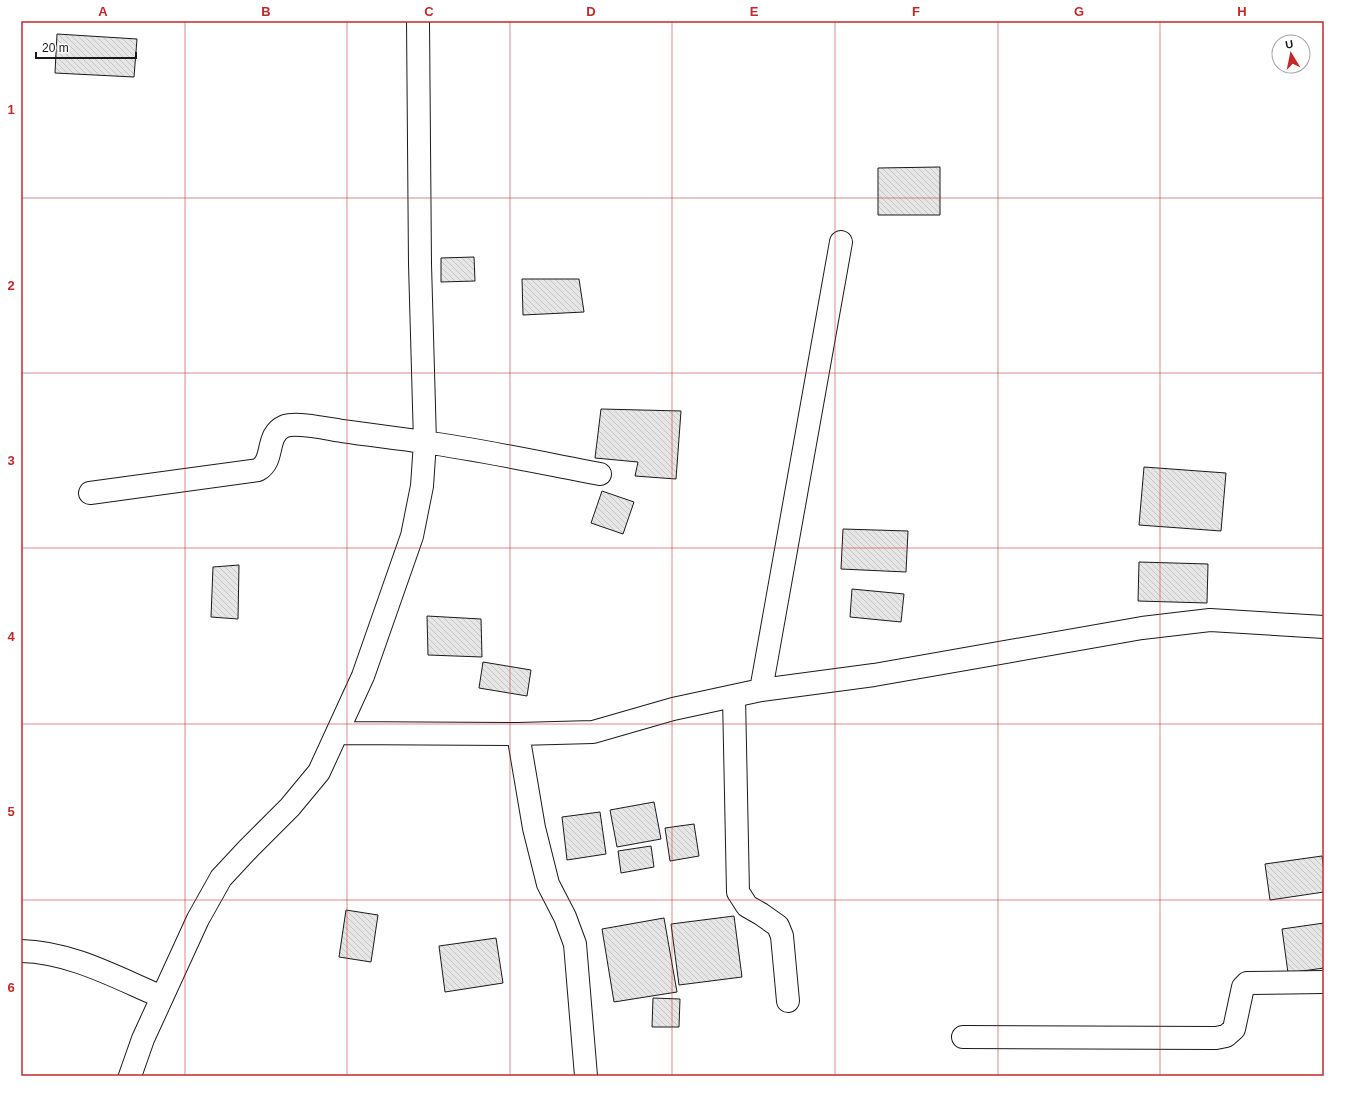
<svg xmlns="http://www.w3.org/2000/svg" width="1345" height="1097" viewBox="0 0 1345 1097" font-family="Arial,sans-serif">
	<defs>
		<pattern id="building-back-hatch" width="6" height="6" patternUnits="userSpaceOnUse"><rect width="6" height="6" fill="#e6e6e6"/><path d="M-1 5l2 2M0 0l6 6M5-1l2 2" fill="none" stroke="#c5c5c5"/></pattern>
	</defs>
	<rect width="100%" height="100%" fill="#fff"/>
	<!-- building -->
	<path fill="url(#building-back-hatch)" stroke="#1a1a1a" d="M 57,34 L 137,39 L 134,77 L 55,73 Z
		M 940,167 L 940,215 L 878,215 L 878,168 Z
		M 474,257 L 475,281 L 441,282 L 441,258 Z
		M 522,279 L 579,279 L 584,312 L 523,315 Z
		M 601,409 L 681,411 L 676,479 L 635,476 L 638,462 L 595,458 Z
		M 1144,467 L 1226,473 L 1221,531 L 1139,525 Z
		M 602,491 L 634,502 L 623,534 L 591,523 Z
		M 843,529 L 908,531 L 906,572 L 841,569 Z
		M 1139,562 L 1208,564 L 1207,603 L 1138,601 Z
		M 239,565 L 238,619 L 211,617 L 213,567 Z
		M 852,589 L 904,594 L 901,622 L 850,617 Z
		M 427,616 L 481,619 L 482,657 L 428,655 Z
		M 483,662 L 531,670 L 527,696 L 479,688 Z
		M 654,802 L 661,839 L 617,847 L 610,810 Z
		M 600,812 L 606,854 L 567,860 L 562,817 Z
		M 694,824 L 699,856 L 670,861 L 665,828 Z
		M 651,846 L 654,867 L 621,873 L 618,851 Z
		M 1322,856 L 1324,870 L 1324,892 L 1270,900 L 1265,864 Z
		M 346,910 L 378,915 L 371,962 L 339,957 Z
		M 734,916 L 742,977 L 679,985 L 671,924 Z
		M 664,918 L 677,992 L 614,1002 L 602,929 Z
		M 1324,923 L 1324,968 L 1288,973 L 1282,929 Z
		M 496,938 L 503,983 L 445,992 L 439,946 Z
		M 653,998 L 680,999 L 679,1027 L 652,1027 Z"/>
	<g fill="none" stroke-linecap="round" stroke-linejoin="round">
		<!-- minor casing -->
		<g stroke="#1a1a1a" stroke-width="24">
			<path id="minor" d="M 90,493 L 258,470 C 276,460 264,435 285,426 C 298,422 328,429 342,431 C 369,435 397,438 424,442 C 482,450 542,463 600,474
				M 761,690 L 841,242
				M 734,697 L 738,892 L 747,906 L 761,914 L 778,926 L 782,936 L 788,1001
				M 337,733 L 518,734 L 593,732 L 673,709 L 761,690 L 874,675 L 1142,628 L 1210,620 L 1324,627
				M 518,734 L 534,828 L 548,884 L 565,917 L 575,944 L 586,1076
				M 21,951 C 71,952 117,978 162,997
				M 963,1037 L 1216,1038 L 1226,1036 L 1234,1029 L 1243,987 L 1247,983 L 1324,982
				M 130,1076 L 143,1039 L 198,919 L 221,878 L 249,848 L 290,807 L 319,772 L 363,676 L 412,536 L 422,486 L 425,442 L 420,264 L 418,21"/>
		</g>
		<!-- minor -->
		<use href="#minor" stroke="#fff" stroke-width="22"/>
	</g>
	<!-- grid -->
	<path fill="none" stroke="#c62828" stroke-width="1" stroke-opacity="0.55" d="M 185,21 L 185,1076M 347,21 L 347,1076M 510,21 L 510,1076M 672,21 L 672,1076M 835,21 L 835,1076M 998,21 L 998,1076M 1160,21 L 1160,1076M 21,198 L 1324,198M 21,373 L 1324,373M 21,548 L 1324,548M 21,724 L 1324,724M 21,900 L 1324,900"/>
	<!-- border -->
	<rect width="1345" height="1097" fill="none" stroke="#ffffff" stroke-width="44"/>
	<!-- north arrow -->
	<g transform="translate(1291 54) rotate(350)"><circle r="19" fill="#ffffff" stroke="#a3a3a3"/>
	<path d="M0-3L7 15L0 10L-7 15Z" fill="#c62828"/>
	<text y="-6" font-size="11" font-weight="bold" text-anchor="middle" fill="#1a1a1a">U</text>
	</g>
	<!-- scale -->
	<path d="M36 52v6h100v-6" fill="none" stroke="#1a1a1a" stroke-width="2"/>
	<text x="42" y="52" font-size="12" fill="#1a1a1a" stroke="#ffffff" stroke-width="3" paint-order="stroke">20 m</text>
	<rect x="22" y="22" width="1301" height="1053" fill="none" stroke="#c62828" stroke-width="1.5"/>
	<g font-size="13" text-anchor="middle" font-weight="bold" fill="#c62828">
		<text x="103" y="16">A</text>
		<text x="266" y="16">B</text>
		<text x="429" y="16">C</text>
		<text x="591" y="16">D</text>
		<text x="754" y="16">E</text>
		<text x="916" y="16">F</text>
		<text x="1079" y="16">G</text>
		<text x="1242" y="16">H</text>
		<text x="11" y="114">1</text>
		<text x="11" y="290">2</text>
		<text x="11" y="465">3</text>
		<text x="11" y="641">4</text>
		<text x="11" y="816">5</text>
		<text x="11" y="992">6</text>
	</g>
</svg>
